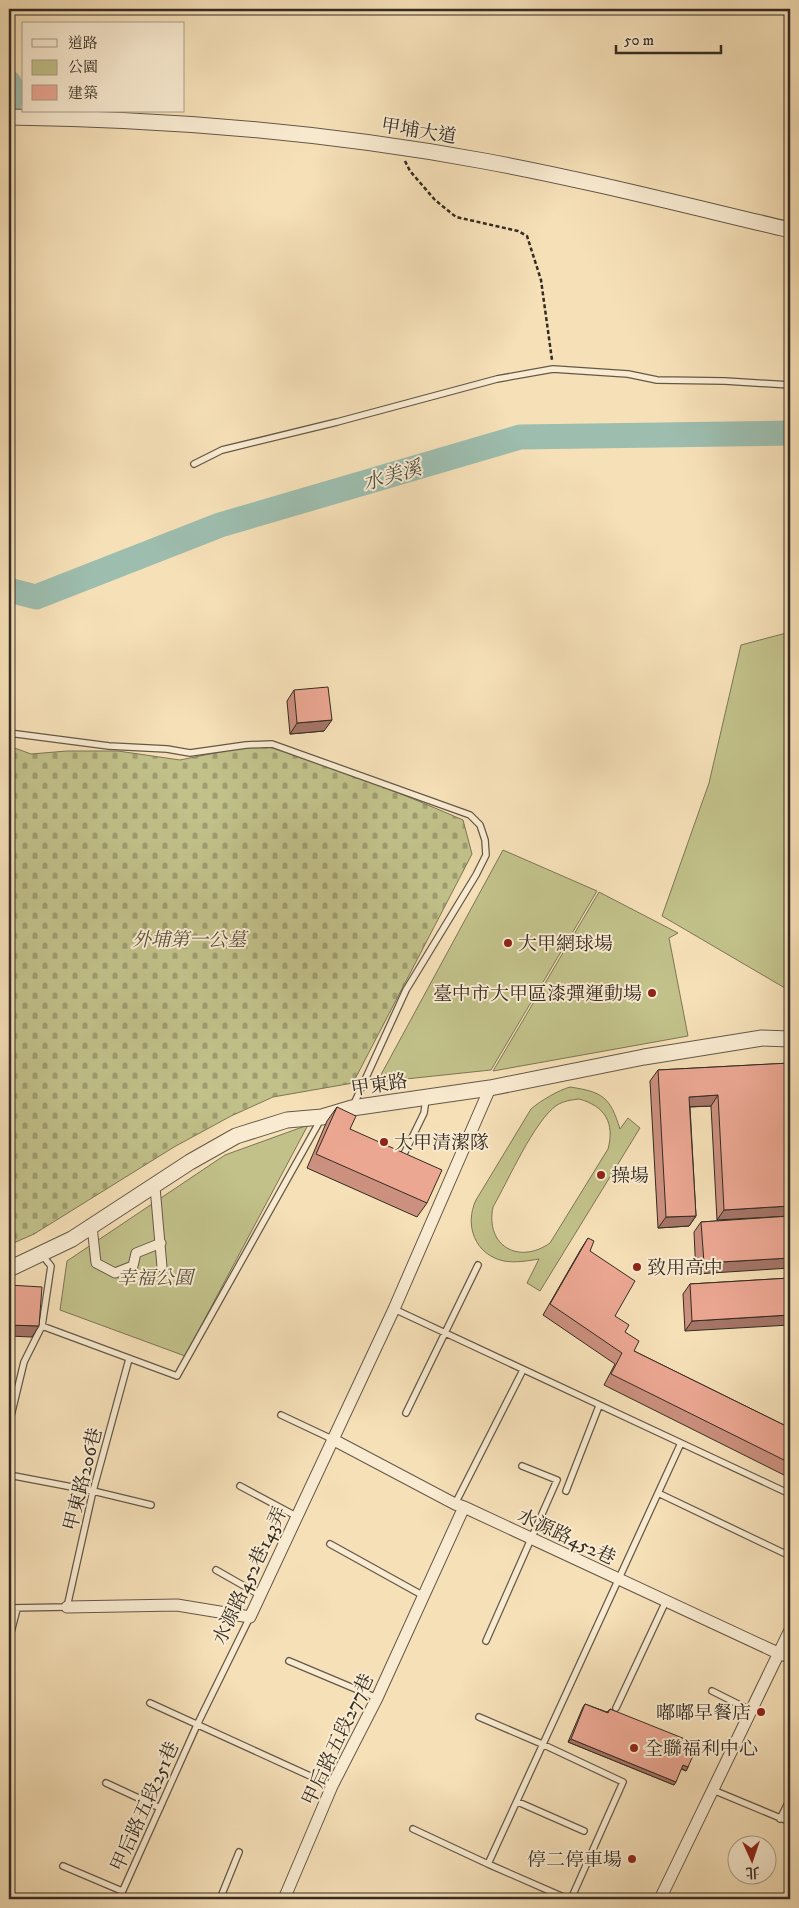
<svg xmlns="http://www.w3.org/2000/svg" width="799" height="1908" viewBox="0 0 799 1908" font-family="'IM FELL DW Pica','Noto Serif TC',serif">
	<defs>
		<pattern id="cemetery-stones" width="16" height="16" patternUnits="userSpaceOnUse" patternTransform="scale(1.25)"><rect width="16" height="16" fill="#c2c18a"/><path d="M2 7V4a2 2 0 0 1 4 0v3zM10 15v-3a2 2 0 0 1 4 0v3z" fill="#9e9d70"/></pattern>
	</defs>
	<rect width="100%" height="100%" fill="#f6e0b8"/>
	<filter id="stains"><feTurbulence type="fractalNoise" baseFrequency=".004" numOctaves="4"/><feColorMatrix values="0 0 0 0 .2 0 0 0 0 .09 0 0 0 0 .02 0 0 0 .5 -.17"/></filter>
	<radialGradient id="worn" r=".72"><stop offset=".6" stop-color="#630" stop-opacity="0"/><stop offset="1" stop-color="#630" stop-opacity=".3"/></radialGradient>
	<!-- cemetery -->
	<path fill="url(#cemetery-stones)" stroke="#7b7656" d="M 259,744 C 329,764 396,791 463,820 L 472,854 L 353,1083 L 273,1097 L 231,1116 L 174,1147 L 34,1234 L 9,1245 L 9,746 L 31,754 L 67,751 L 118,751 L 180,760 Z"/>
	<!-- green -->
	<path fill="#c2c18a" stroke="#7b7656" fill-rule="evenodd" d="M 790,632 L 790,991 L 662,916 L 709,783 L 741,645 Z
		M 503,850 L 597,891 L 491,1070 L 377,1082 Z
		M 599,892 L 678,933 L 669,938 L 688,1036 L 493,1071 Z
		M 570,1087 C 603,1092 610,1097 620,1129 L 628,1118 L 640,1128 L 540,1291 L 527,1283 L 539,1259 C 527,1261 515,1263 504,1261 C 475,1255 464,1225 476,1200 L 531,1109 C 540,1101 559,1090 570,1087 ZM 579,1099 C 605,1106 615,1123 608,1149 L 550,1243 C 519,1265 485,1246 493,1207 C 508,1181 534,1121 557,1105 C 564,1101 571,1100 579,1099 Z
		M 308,1125 L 185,1356 L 60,1310 L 67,1261 L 225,1155 Z"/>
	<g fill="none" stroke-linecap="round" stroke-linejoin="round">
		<!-- river -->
		<path stroke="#9dbdae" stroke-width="25" d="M 9,83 L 12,91 L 9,104
			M 9,590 L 36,597 L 220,525 L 520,437 L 790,433"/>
		<!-- service casing -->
		<g stroke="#645848" stroke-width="8">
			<path id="service" d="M 194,464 L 222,450 L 337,422 L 497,379 L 553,369 L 628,374 L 657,380 L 725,381 L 790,385
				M 9,733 L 109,746 L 167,749 L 190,753 L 246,745 L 272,744 L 470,815 L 480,825 L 485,840 L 486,855 L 476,875 L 406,990 L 353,1106
				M 404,1154 L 424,1113 L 426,1099
				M 42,1255 L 51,1266 L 42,1326 L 177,1376 L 321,1119
				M 394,1309 L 681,1443 L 488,1864
				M 406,1413 L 478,1265
				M 281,1415 L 332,1439
				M 9,1424 L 24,1362 L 42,1326
				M 681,1443 L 790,1494
				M 9,1475 L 93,1491 L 151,1505
				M 240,1486 L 296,1516
				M 566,1491 L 599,1406
				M 658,1493 L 790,1556
				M 455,1504 L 523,1370
				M 330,1544 L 422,1595
				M 216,1570 L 260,1595
				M 9,1608 L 67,1607 L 93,1491 L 129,1359
				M 9,1640 L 17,1609
				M 486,1641 L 557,1480 L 522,1466
				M 289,1661 L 377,1698
				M 712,1691 L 750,1710
				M 150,1703 L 332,1786
				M 616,1708 L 666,1601
				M 479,1717 L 542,1744 L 623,1782 L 571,1899
				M 106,1783 L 160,1808
				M 713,1790 L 790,1822
				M 518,1802 L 584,1831
				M 780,1819 L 790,1799
				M 413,1829 L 488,1864 L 568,1899
				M 63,1866 L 122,1891
				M 119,1899 L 197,1725 L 250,1617
				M 220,1899 L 239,1852"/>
		</g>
		<!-- pedestrian casing -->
		<g stroke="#645848" stroke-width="11">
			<path id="pedestrian" d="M 155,1187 L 162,1267
				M 92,1226 L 96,1263 L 115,1273 L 133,1266 L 136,1253 L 161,1243"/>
		</g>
		<!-- minor casing -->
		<g stroke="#645848" stroke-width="13">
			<path id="minor" d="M 332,1439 L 455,1504 L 464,1507 L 780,1654 L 790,1657
				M 67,1607 L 177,1605 L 250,1617 L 394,1309 L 490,1088
				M 284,1899 L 332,1786 L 377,1698 L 464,1507
				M 660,1899 L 790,1630"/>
		</g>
		<!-- tertiary casing -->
		<g stroke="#645848" stroke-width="17">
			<path id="tertiary" d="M 9,117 C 168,119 327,132 484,161 C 587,180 688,206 790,230
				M 9,1269 L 72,1239 L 190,1162 L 236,1136 L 287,1120 L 322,1117 L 352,1108 L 490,1088 L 644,1057 L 762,1038 L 790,1039"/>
		</g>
		<!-- path -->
		<path stroke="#342b22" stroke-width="2.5" stroke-dasharray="4 2.5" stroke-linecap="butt" d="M 405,161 L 410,171 L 435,200 L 456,217 L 518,231 L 527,236 L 541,280 L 552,360"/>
		<!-- service -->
		<use href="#service" stroke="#f9ebd1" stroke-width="5.5"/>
		<!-- pedestrian -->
		<use href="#pedestrian" stroke="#f9ebd1" stroke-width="9"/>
		<!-- minor -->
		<use href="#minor" stroke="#f9ebd1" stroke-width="11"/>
		<!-- tertiary -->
		<use href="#tertiary" stroke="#f9ebd1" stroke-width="15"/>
	</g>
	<!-- wall -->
	<path fill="#cb907e" stroke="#342b22" d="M 294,690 L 324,731 L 290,734 L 287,701 Z
		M 790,1063 L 790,1216 L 717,1220 L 711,1106 L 690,1107 L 696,1216 L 689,1226 L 658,1228 L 650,1081 L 658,1070 Z
		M 337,1107 L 350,1129 L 427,1203 L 417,1217 L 307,1168 L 327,1121 Z
		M 790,1216 L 696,1274 L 694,1232 L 701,1222 Z
		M 588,1238 L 590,1251 L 615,1316 L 625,1332 L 634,1351 L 790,1428 L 790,1478 L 604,1385 L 615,1364 L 543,1315 L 581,1249 Z
		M 790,1278 L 685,1331 L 683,1294 L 690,1284 Z
		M 585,1704 L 607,1712 L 610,1709 L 688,1748 L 688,1767 L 686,1771 L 681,1769 L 674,1785 L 568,1742 L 583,1707 Z"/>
	<!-- shaded-wall -->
	<path fill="#a57567" stroke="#342b22" d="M 332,720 L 324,731 L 290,734 L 297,723 Z
		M 718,1095 L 711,1106 L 682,1107 L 689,1097 Z
		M 790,1206 L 790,1216 L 717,1220 L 724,1210 Z
		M 696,1216 L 689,1226 L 658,1228 L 666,1217 Z
		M 790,1258 L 790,1268 L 696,1274 L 704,1263 Z
		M 790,1315 L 790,1325 L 685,1331 L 692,1321 Z
		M 9,1325 L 39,1326 L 32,1337 L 9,1336 Z
		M 571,1739 L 676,1782 L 674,1785 L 568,1742 Z
		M 683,1765 L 688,1767 L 686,1771 L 681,1768 Z"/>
	<!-- building -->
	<path fill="#eca793" stroke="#342b22" d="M 328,687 L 332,720 L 297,723 L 294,690 Z
		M 790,1063 L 790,1206 L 724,1210 L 718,1095 L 689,1097 L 696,1216 L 666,1217 L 658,1070 Z
		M 337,1107 L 356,1116 L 350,1129 L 442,1170 L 427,1203 L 316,1154 Z
		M 790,1216 L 790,1258 L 704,1263 L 701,1222 Z
		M 588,1238 L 594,1241 L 590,1251 L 635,1281 L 615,1316 L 629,1325 L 625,1332 L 639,1341 L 634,1351 L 790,1428 L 790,1463 L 611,1374 L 622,1353 L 550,1304 Z
		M 790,1278 L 790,1315 L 692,1321 L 690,1284 Z
		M 9,1285 L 42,1287 L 39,1326 L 9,1325 Z
		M 585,1704 L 608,1713 L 610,1709 L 690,1741 L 688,1748 L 695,1751 L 688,1767 L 683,1765 L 676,1782 L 571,1739 Z"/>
	<!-- markers -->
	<g fill="#8f2418" stroke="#f9ebd1" stroke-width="2">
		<circle cx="508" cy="943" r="5"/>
		<circle cx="652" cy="993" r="5"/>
		<circle cx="384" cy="1142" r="5"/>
		<circle cx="601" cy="1175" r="5"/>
		<circle cx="637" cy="1267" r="5"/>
		<circle cx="761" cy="1712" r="5"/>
		<circle cx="634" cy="1748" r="5"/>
		<circle cx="632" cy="1859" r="5"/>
	</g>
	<g text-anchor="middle" stroke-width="4" stroke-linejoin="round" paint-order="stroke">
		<!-- street labels -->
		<g font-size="19" fill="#342b22" stroke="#f9ebd1">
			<text transform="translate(419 130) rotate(9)" y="7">甲埔大道</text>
			<text transform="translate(379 1084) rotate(-9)" y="7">甲東路</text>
			<text transform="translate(82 1479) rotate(-76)" y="7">甲東路206巷</text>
			<text transform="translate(567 1536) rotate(25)" y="7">水源路452巷</text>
			<text transform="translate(249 1575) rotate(-65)" y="7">水源路452巷143弄</text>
			<text transform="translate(337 1739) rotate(-65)" y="7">甲后路五段277巷</text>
			<text transform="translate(144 1806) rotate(-66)" y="7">甲后路五段251巷</text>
		</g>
		<!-- park labels -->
		<g font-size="19" font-style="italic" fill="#58503c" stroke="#f9ebd1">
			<text x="189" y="946">外埔第一公墓</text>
			<text x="155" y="1284">幸福公園</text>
		</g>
		<!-- poi labels -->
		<g font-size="19" fill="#342b22" stroke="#f9ebd1" text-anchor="start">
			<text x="518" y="950">大甲網球場</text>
			<text x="642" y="1000" text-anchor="end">臺中市大甲區漆彈運動場</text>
			<text x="394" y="1149">大甲清潔隊</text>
			<text x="611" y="1182">操場</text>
			<text x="647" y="1274">致用高中</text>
			<text x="751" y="1719" text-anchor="end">嘟嘟早餐店</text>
			<text x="644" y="1755">全聯福利中心</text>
			<text x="622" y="1866" text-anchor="end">停二停車場</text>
		</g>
		<!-- water labels -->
		<g font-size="20" font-style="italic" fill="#4e5045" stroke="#f9ebd1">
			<text transform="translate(392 475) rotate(-16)" y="7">水美溪</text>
		</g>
	</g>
	<!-- margin -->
	<rect width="799" height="1908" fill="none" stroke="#f6e0b8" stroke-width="30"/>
	<rect x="10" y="10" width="779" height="1888" fill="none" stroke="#342b22" stroke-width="2.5"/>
	<rect x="15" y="15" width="769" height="1878" fill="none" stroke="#342b22"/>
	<!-- legend -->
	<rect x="22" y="22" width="162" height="90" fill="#f9ebd1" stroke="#aa9e8b"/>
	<rect x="32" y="39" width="25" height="8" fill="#f9ebd1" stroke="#aa9e8b"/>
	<text x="68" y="48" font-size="15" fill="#342b22">道路</text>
	<rect x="32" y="60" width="25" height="15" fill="#c2c18a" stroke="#aa9e8b"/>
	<text x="68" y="72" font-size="15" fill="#342b22">公園</text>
	<rect x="32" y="85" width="25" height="15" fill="#eca793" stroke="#aa9e8b"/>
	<text x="68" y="98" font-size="15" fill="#342b22">建築</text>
	<!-- north arrow -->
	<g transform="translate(752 1860) rotate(177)"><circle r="24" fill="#f9ebd1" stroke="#aa9e8b"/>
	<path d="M0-4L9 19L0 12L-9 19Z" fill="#8f2418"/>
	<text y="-8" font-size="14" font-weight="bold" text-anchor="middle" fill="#342b22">北</text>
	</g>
	<!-- scale -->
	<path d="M616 45v8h105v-8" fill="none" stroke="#342b22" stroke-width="2.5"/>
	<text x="624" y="45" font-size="15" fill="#342b22" stroke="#f9ebd1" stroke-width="4" paint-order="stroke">50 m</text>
	<rect width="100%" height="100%" filter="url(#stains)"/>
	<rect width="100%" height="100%" fill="url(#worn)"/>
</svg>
